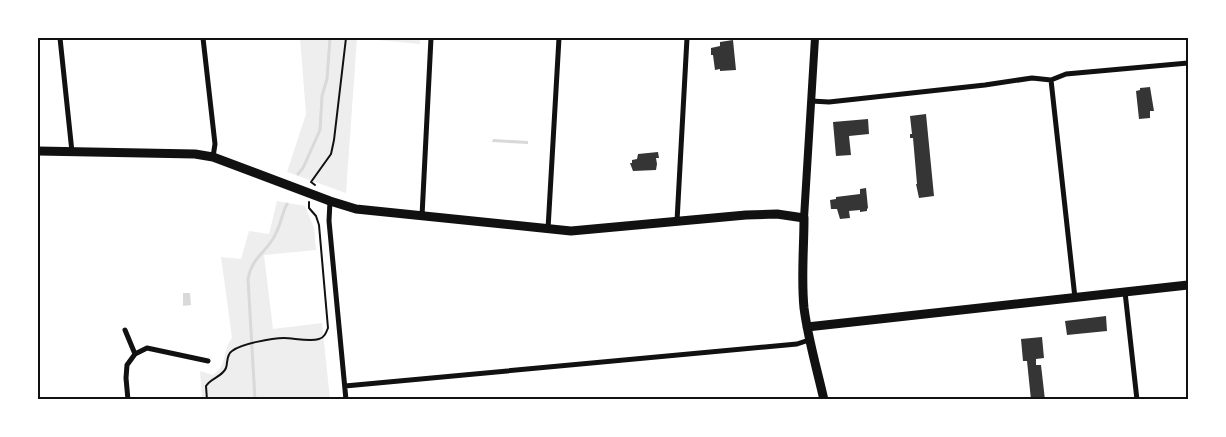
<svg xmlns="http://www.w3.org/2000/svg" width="1226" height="437" viewBox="0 0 1226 437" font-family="Jost,sans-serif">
	<rect width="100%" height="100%" fill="#fff"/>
	<!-- green -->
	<path fill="#eee" d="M 300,38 L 420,38 L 420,44 L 357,38 L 346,193 L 287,172 L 306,114 Z
		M 277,201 L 305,206 L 314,228 L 316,250 L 264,255 L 273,329 L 322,323 L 330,399 L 202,399 L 200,371 L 213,375 C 228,365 221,353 232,338 L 221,257 L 241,259 L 249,231 L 269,234 Z"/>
	<!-- water -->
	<path fill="#d9d9d9" d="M 493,139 L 528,141 L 528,144 L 492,142 Z
		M 183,293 L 190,293 L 191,305 L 183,306 Z"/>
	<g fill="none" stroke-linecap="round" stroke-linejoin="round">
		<!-- stream -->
		<path stroke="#d9d9d9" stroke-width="3" d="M 298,174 L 303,168 L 320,130 L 322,96 L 327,79 L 330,38
			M 255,400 L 248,279 C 252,256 268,252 276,233 C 281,224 282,213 287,204"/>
	</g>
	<!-- building -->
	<path fill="#353535" d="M 733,40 L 736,70 L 720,71 L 720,69 L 715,70 L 713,55 L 711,55 L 711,48 L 720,46 L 720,42 Z
		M 1150,87 L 1154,111 L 1150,111 L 1150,118 L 1139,119 L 1136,91 L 1140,90 L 1140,88 Z
		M 926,114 L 934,196 L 919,198 L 916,184 L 917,184 L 913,138 L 910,138 L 910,134 L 912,134 L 910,116 Z
		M 868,119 L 869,134 L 849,136 L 851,155 L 836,156 L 833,122 Z
		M 658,152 L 659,158 L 656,158 L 657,164 L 656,170 L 633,171 L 630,163 L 632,163 L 632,160 L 637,159 L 638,154 Z
		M 866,188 L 868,208 L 867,209 L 867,211 L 860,212 L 860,210 L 849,211 L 850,218 L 840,219 L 837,209 L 831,209 L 830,200 L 836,199 L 836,197 L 860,194 L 860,189 Z
		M 1106,316 L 1107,331 L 1067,335 L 1065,321 Z
		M 1042,337 L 1044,358 L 1036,359 L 1036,365 L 1041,365 L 1045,400 L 1031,400 L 1027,361 L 1023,361 L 1021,339 Z"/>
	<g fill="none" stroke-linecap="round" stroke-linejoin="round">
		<!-- path -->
		<path stroke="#111" stroke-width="2" d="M 315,185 L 311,182 L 331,154 L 334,140 L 346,38
			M 207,400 L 206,386 C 211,378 222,377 226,368 C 228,362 226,355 232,351 C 241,344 272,338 284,338 C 293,338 310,342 319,339 C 324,338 326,333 328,328 L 319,225 L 316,216 L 309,208 L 309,202"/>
		<!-- minor -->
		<path stroke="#111" stroke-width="5" d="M 60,38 L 72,152
			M 203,38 L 215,144 L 213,157
			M 1051,80 L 1075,298
			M 811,101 L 829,102 L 985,85 L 1032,78 L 1051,80 L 1066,74 L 1188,63
			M 330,201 L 329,221 L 346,400
			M 422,216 L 431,38
			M 677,221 L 687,38
			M 548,229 L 559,38
			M 1125,292 L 1137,400
			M 125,330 L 135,354
			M 345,386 L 797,344 L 809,340
			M 128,400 L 126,378 L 127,365 L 135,354 L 147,348 L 208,361"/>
		<!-- tertiary -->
		<path stroke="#111" stroke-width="8" d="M 804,218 L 815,38"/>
		<!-- secondary -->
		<path stroke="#111" stroke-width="9" d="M 38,151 L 195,154 L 213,157 L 330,201 L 356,209 L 571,231 L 746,215 L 777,214 L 804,218 C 804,248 801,278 804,308 C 808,339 817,369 824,400
			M 807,327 L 1188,285"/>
	</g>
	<!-- border -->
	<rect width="1226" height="437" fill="none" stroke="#ffffff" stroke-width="78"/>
	<rect x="39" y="39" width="1148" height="359" fill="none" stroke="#111" stroke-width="2"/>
</svg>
